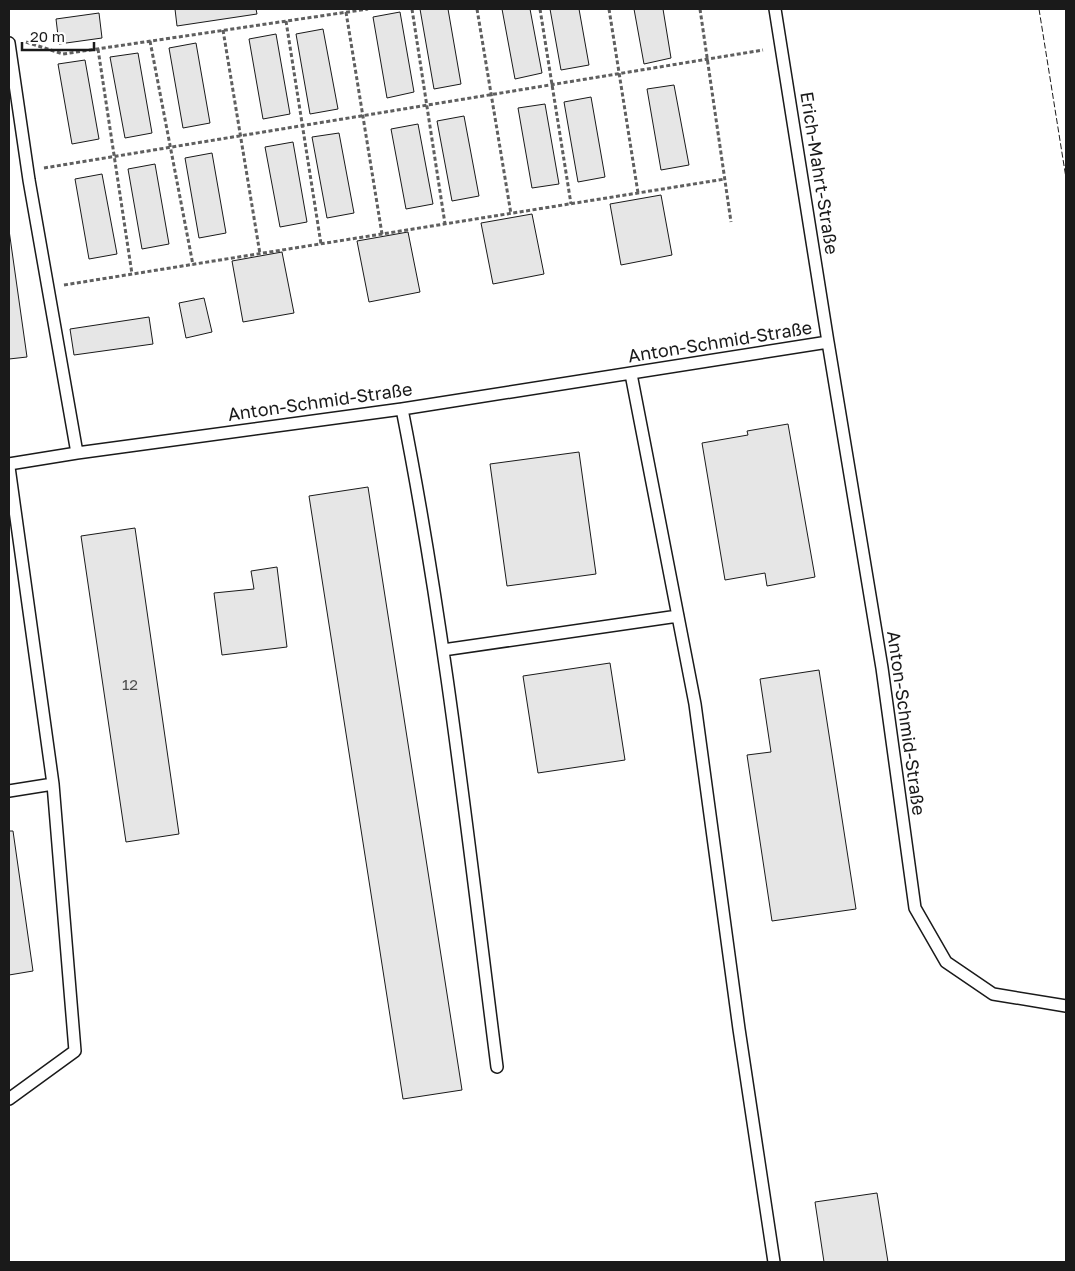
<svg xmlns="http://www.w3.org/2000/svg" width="1075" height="1271" viewBox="0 0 1075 1271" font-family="'Golos Text',sans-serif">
	<rect width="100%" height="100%" fill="#fff"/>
	<!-- building -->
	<path fill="#e6e6e6" stroke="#1a1a1a" d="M 175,9 L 256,9 L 257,14 L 177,26 Z
		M 420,9 L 448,9 L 461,84 L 434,89 Z
		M 502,9 L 530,9 L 542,73 L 515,79 Z
		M 550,9 L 579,9 L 589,65 L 561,70 Z
		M 634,9 L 663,9 L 671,58 L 644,64 Z
		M 400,12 L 414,92 L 387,98 L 373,17 Z
		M 99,13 L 102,38 L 59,44 L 56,19 Z
		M 323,29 L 338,109 L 310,114 L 296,34 Z
		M 276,34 L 290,114 L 263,119 L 249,39 Z
		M 196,43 L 210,123 L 183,128 L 169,48 Z
		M 138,53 L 152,133 L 125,138 L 110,57 Z
		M 85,60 L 99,139 L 72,144 L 58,64 Z
		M 674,85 L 689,165 L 661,170 L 647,89 Z
		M 591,97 L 605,177 L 578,182 L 564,102 Z
		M 545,104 L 559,184 L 532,188 L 518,108 Z
		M 464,116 L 479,196 L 452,201 L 437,121 Z
		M 418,124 L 433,204 L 406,209 L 391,129 Z
		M 339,133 L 354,213 L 327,218 L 312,137 Z
		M 293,142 L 307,222 L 280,227 L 265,147 Z
		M 212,153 L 226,233 L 199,238 L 185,158 Z
		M 155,164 L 169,244 L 142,249 L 128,169 Z
		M 102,174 L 117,254 L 89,259 L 75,179 Z
		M 661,195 L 672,255 L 621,265 L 610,204 Z
		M 532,214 L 544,274 L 493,284 L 481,223 Z
		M 9,230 L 27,357 L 9,359 Z
		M 408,232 L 420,292 L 369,302 L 357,241 Z
		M 282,252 L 294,313 L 243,322 L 232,261 Z
		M 204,298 L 212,332 L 186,338 L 179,303 Z
		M 149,317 L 153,344 L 74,355 L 70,329 Z
		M 788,424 L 815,577 L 767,586 L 765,573 L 725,580 L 702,443 L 748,435 L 747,431 Z
		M 579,452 L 596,574 L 507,586 L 490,464 Z
		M 368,487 L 462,1090 L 403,1099 L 309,496 Z
		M 135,528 L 179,834 L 126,842 L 81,536 Z
		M 277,567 L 287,647 L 222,655 L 214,593 L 254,589 L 251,571 Z
		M 610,663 L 625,760 L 538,773 L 523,676 Z
		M 819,670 L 856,909 L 772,921 L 747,755 L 771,752 L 760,679 Z
		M 9,831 L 13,831 L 33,971 L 9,975 Z
		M 877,1193 L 888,1262 L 824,1262 L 815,1202 Z"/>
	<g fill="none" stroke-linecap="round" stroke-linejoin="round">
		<!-- service casing -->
		<g stroke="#1a1a1a" stroke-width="14">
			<path id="service" d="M 775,9 L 828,342
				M 9,43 L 29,180 L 77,453
				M 631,374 L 695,704 L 739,1029 L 774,1262
				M 402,409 C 445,626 469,847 497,1067
				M 9,464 L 77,453 L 402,409 L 828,342 L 882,668 L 915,908 L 946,962 L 993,994 L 1066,1006
				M 9,467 L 53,784 L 75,1051 L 9,1099
				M 443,650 L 678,616
				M 9,791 L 53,784"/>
		</g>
		<!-- path -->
		<path stroke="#5f5f5f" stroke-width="3" stroke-dasharray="4 2.5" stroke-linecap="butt" d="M 412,9 L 445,224
			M 477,9 L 511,214
			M 540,9 L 571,204
			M 609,9 L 638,193
			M 700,9 L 731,222
			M 346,12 L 382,234
			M 286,21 L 321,244
			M 223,30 L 260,254
			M 150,41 L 193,265
			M 26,42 L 63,54 L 368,9
			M 98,49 L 132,274
			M 44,168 L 763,50
			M 64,285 L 725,179"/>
		<!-- service -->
		<use href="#service" stroke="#fff" stroke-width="11"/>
		<!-- fence -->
		<path stroke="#1a1a1a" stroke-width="1" stroke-dasharray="6 2.5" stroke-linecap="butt" d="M 1039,9 L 1066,178"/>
	</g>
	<g text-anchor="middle" stroke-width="4" stroke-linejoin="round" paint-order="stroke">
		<!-- number labels -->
		<g font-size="15" fill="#4d4d4d">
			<text x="130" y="690">12</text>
		</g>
		<!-- street labels -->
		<g font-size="18" fill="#1a1a1a" stroke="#fff">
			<text transform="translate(819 173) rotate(81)" y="6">Erich-Mahrt-Straße</text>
			<text transform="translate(720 342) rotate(-9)" y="6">Anton-Schmid-Straße</text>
			<text transform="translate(320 402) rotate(-8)" y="6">Anton-Schmid-Straße</text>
			<text transform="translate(906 723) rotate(82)" y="6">Anton-Schmid-Straße</text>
		</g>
	</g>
	<!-- border -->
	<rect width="1075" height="1271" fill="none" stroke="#1a1a1a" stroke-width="20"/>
	<!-- scale -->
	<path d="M22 42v8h72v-8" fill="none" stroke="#1a1a1a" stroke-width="2.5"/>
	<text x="30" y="42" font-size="15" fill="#1a1a1a" stroke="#ffffff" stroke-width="4" paint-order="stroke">20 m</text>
</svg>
